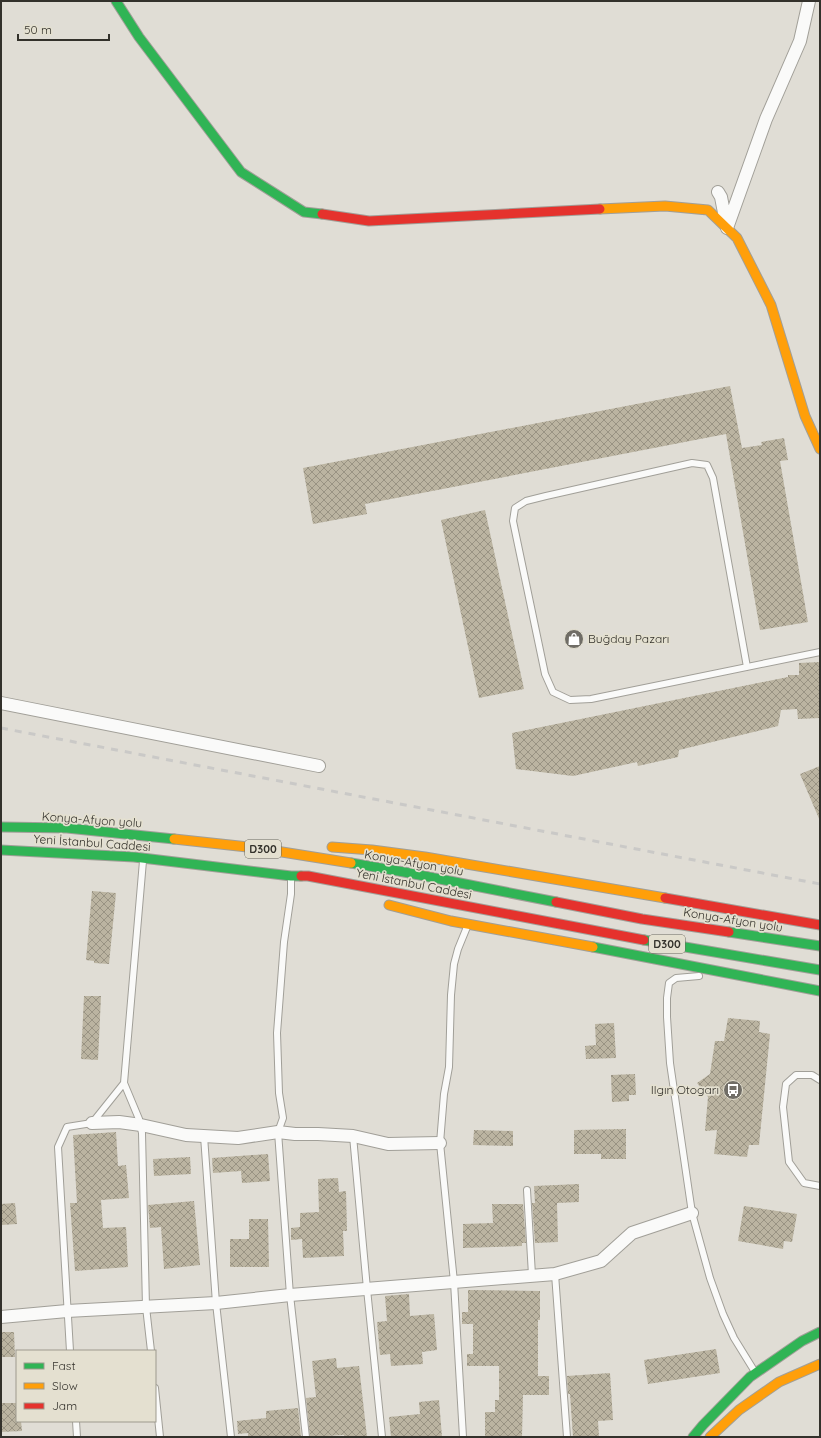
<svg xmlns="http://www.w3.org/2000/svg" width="821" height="1438" viewBox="0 0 821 1438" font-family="Quicksand,sans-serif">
	<defs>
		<pattern id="building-cross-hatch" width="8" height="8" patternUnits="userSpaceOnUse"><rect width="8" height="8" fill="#bbb4a1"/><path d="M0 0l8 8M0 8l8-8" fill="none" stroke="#999383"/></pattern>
	</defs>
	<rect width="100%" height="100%" fill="#e0ddd5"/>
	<!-- building -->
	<path fill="url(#building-cross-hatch)" d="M 730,386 L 742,448 L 762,445 L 761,442 L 784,438 L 788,460 L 780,461 L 808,622 L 760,630 L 726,434 L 365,504 L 367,514 L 313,524 L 303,468 Z
		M 485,510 L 524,689 L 479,698 L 441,520 Z
		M 820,662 L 820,718 L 798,719 L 797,709 L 781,710 L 778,726 L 679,750 L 678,757 L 638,766 L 637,762 L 573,776 L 516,769 L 512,733 L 788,677 L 788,675 L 799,675 L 799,663 Z
		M 820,766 L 820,821 L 800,774 Z
		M 92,891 L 116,893 L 109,964 L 94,963 L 94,961 L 86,960 Z
		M 84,996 L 101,996 L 98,1060 L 81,1059 Z
		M 728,1018 L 760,1021 L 759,1032 L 770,1034 L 759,1145 L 749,1145 L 747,1157 L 714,1154 L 717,1130 L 705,1131 L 708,1097 L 697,1083 L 710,1074 L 715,1041 L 724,1041 Z
		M 614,1023 L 616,1058 L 586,1059 L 585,1046 L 596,1045 L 595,1024 Z
		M 635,1074 L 636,1095 L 629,1095 L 629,1101 L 612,1102 L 611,1075 Z
		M 626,1129 L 626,1159 L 601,1159 L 601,1154 L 574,1154 L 574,1130 Z
		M 474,1130 L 513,1131 L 513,1146 L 473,1145 Z
		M 116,1132 L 118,1166 L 126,1165 L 129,1198 L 101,1200 L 103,1228 L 126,1227 L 128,1267 L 75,1271 L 70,1203 L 77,1203 L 73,1135 Z
		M 268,1154 L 270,1181 L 242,1183 L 241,1171 L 213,1173 L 212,1158 Z
		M 190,1157 L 191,1174 L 154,1176 L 153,1159 Z
		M 338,1178 L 339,1192 L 346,1191 L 347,1231 L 343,1231 L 344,1256 L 303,1258 L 302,1239 L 291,1240 L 291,1228 L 300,1227 L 300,1213 L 319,1212 L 318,1179 Z
		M 579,1184 L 579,1202 L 557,1203 L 558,1242 L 535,1243 L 532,1203 L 535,1203 L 534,1186 Z
		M 194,1201 L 200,1265 L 164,1269 L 161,1227 L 150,1228 L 148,1205 Z
		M 15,1203 L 17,1224 L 1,1225 L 1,1204 Z
		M 492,1204 L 523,1204 L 526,1243 L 522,1243 L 522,1246 L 463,1248 L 463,1224 L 493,1223 Z
		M 744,1206 L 797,1214 L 792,1242 L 784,1241 L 783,1249 L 738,1241 Z
		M 249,1219 L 268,1219 L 269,1267 L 230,1267 L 230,1239 L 249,1239 Z
		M 468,1290 L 540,1291 L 540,1320 L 538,1320 L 538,1376 L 549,1376 L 549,1395 L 523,1395 L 522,1437 L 485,1437 L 485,1412 L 495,1412 L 495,1400 L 499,1400 L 499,1366 L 467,1366 L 467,1354 L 473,1354 L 473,1324 L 462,1324 L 462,1312 L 468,1312 Z
		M 409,1294 L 410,1316 L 434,1314 L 437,1350 L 422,1352 L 423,1364 L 391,1366 L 390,1354 L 380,1355 L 377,1322 L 387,1321 L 385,1296 Z
		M 1,1332 L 14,1332 L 15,1357 L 1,1357 Z
		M 716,1349 L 720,1373 L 648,1384 L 644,1360 Z
		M 336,1358 L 337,1368 L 359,1366 L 367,1437 L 344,1437 L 344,1435 L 310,1437 L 306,1398 L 316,1397 L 312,1361 Z
		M 610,1373 L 613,1420 L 598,1421 L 599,1437 L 573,1437 L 570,1394 L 568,1394 L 567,1376 Z
		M 439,1400 L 442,1437 L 391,1437 L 389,1417 L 420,1414 L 419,1402 Z
		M 1,1403 L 17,1403 L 17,1421 L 21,1421 L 22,1431 L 1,1432 Z
		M 298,1408 L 301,1437 L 248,1437 L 248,1433 L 238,1434 L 237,1421 L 266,1418 L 266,1411 Z"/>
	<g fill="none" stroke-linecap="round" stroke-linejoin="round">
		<!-- lane casing -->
		<g stroke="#a19f98" stroke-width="8">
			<path id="lane" d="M 747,667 L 713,478 L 707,465 L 692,463 L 546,496 L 526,501 L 515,508 L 513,521 L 545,674 L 553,692 L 570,700 L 591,699 L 820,652
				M 143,861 L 124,1083 L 139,1119 L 142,1133 L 146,1307 L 151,1351
				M 291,880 L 291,894 L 284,942 L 277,1033 L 279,1093 L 283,1118 L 278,1132 L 290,1295 L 306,1437
				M 699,976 L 676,978 L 669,983 L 667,998 L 667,1017 L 670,1063 L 692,1213 L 710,1278 L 723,1314 L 734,1338 L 755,1372
				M 820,1080 L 812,1075 L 796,1075 L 786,1084 L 783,1107 L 789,1162 L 804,1183 L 820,1186
				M 204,1136 L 216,1303 L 231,1437
				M 353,1136 L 367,1289 L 382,1437
				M 527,1190 L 532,1275
				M 555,1274 L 567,1437
				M 70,1351 L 58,1147 L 67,1127 L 92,1123 L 124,1083
				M 155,1388 L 160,1437
				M 76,1421 L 77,1437
				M 463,1437 L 454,1282 L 440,1143 L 444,1094 L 449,1067 L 451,995 L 454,964 L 458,949 L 467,927"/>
		</g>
		<!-- street casing -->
		<g stroke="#a19f98" stroke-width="14">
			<path id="street" d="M 718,192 L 721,197 L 727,228 L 766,119 L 800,41 L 809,1
				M 1,703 L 319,766
				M 92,1123 L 119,1122 L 141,1125 L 186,1135 L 238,1138 L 278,1132 L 295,1134 L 318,1134 L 353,1136 L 388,1144 L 440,1143
				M 1,1317 L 67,1311 L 216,1303 L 290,1295 L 555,1274 L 601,1261 L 632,1233 L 692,1213"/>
		</g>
		<!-- fast casing -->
		<g stroke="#a19f98" stroke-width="11">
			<path id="fast" d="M 116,1 L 139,37 L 241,172 L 304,212 L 322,214
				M 1,827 L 67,828 L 174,839
				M 1,850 L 134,857 L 291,876 L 301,876
				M 351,863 L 404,872 L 556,902
				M 729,932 L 820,946
				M 644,940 L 820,970
				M 593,947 L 820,991
				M 693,1437 L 703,1425 L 750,1377 L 802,1341 L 820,1332"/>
		</g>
		<!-- slow casing -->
		<g stroke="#a19f98" stroke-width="11">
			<path id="slow" d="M 600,209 L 665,206 L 708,210 L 737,238 L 771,305 L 805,416 L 820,449
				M 174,839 L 257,848 L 351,863
				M 332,847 L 372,850 L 425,857 L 665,898
				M 389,905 L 451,921 L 593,947
				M 710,1437 L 739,1410 L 779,1382 L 820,1364"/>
		</g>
		<!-- jam casing -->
		<g stroke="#a19f98" stroke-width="11">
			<path id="jam" d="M 322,214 L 369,221 L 600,209
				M 301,876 L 308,876 L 644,940
				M 665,898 L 820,925
				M 556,902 L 642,919 L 729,932"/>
		</g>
		<!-- lane -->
		<use href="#lane" stroke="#fafaf9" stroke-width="6"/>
		<!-- street -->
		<use href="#street" stroke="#fafaf9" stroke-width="12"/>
		<!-- fast -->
		<use href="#fast" stroke="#30b455" stroke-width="9"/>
		<!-- slow -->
		<use href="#slow" stroke="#ff9f0a" stroke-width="9"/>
		<!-- jam -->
		<use href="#jam" stroke="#e5322d" stroke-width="9"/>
		<!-- rail -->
		<path stroke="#cac9c7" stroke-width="3" stroke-dasharray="7 7" stroke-linecap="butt" d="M 1,728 L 820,884"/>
	</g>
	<!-- icons -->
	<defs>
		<g id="shop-disc" transform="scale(1)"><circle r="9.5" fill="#706d66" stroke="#e4e0d0"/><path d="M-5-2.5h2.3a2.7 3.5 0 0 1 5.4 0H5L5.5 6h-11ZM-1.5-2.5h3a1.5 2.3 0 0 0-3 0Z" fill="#fff"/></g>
		<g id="bus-disc" transform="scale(1)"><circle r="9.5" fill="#706d66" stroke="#e4e0d0"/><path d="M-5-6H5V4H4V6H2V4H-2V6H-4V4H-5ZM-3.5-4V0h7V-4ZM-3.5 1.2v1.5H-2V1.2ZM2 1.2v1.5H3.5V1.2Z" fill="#fff"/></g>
	</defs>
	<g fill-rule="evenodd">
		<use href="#shop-disc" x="574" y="639"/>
		<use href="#bus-disc" x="733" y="1090"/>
	</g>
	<g text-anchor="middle" stroke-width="3.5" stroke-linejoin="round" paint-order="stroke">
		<!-- shield labels -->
		<g fill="#e4e0d0" stroke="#68665c" stroke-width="1">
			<rect x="245" y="840" width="36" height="18" rx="3"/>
			<rect x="649" y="935" width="36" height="18" rx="3"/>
		</g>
		<g font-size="11" font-weight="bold" fill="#33312b">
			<text x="263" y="853">D300</text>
			<text x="667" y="948">D300</text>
		</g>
		<!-- poi labels -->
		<g font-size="12" fill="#33312b" stroke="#e4e0d0" text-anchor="start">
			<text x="588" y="643">Buğday Pazarı</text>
			<text x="719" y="1094" text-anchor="end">Ilgın Otogarı</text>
		</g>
		<!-- street labels -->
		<g font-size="12" fill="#33312b" stroke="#e4e0d0">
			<text transform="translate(92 820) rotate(4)" y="4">Konya-Afyon yolu</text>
			<text transform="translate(92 843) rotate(4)" y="4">Yeni İstanbul Caddesi</text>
			<text transform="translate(414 863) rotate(10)" y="4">Konya-Afyon yolu</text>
			<text transform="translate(414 884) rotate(11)" y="4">Yeni İstanbul Caddesi</text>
			<text transform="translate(733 920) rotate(9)" y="4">Konya-Afyon yolu</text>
		</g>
	</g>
	<!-- border -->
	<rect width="821" height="1438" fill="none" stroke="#33312b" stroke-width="4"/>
	<!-- legend -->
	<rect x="16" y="1350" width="140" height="72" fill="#e4e0d0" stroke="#9d9a8e"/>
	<rect x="24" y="1363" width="20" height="6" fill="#30b455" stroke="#9d9a8e"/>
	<text x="52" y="1370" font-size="12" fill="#33312b">Fast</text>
	<rect x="24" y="1383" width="20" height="6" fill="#ff9f0a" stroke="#9d9a8e"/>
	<text x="52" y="1390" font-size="12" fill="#33312b">Slow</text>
	<rect x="24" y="1403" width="20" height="6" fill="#e5322d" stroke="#9d9a8e"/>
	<text x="52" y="1410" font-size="12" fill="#33312b">Jam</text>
	<!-- scale -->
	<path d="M18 34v6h91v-6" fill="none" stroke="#33312b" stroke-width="2"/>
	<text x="24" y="34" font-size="12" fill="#33312b" stroke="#e4e0d0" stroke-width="3" paint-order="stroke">50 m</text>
</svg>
